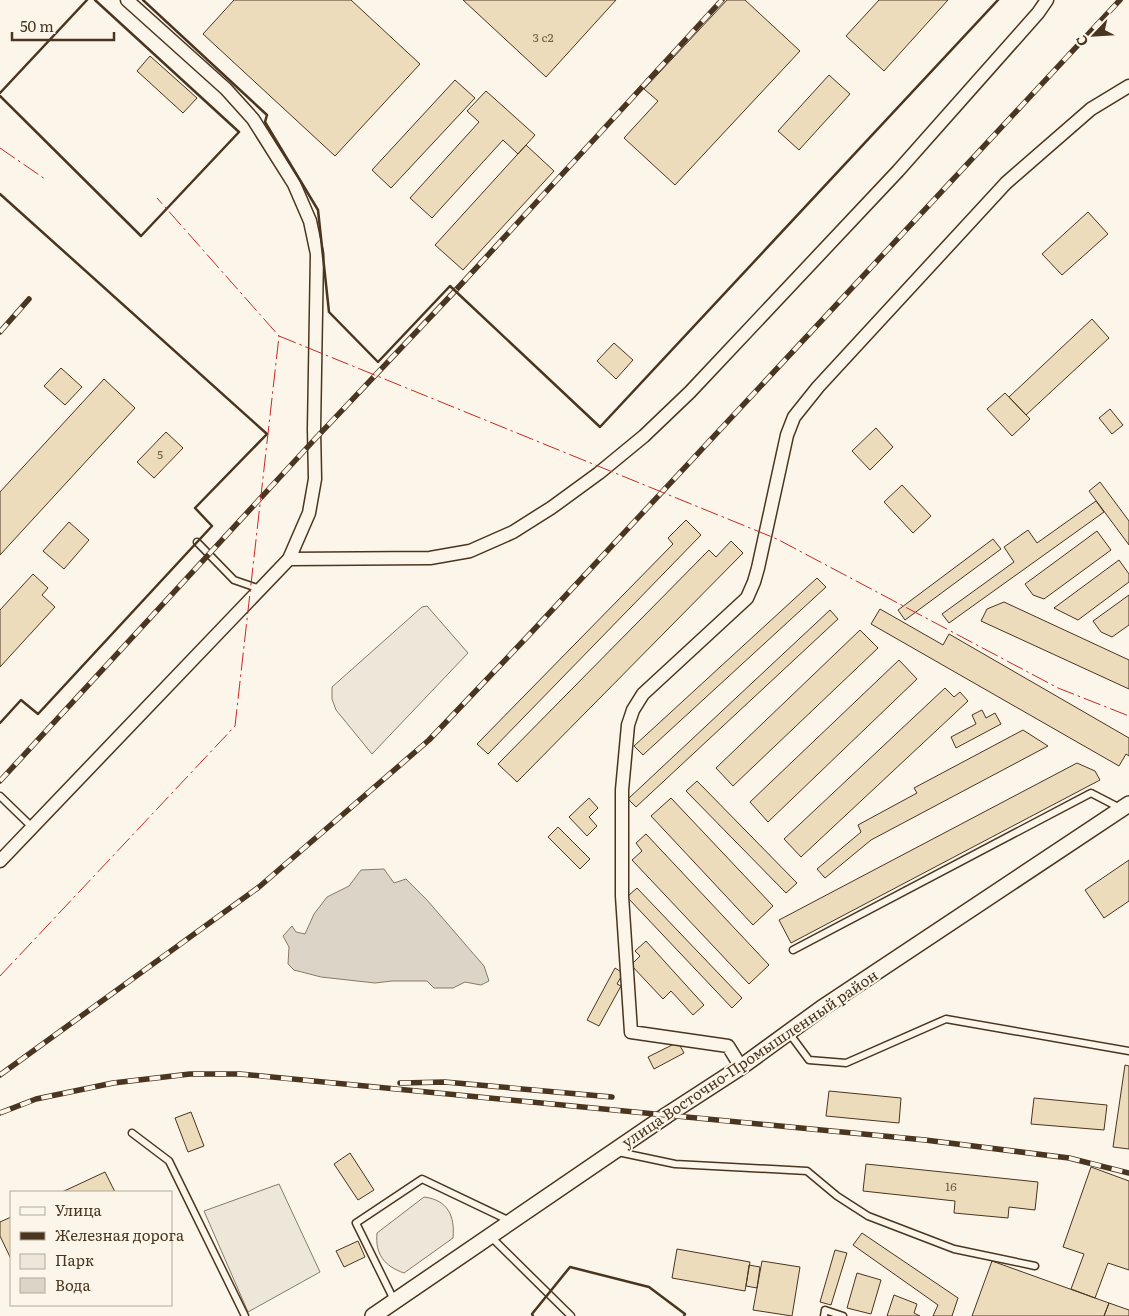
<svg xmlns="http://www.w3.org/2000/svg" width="1129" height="1316" viewBox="0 0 1129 1316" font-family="Literata,serif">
	<rect width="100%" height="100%" fill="#fbf6e9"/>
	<!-- green -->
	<path fill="#ede6d9" stroke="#887966" d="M 427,606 L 468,653 L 372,754 L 336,710 L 332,699 L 332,687 L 422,607 Z
		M 424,1197 C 448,1200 455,1216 453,1238 L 404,1273 C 384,1266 375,1254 377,1233 Z"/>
	<!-- parking -->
	<path fill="#ede7d9" stroke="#887966" d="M 279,1184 L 320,1272 L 248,1312 L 204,1211 Z"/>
	<!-- water -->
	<path fill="#dcd4c6" stroke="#887966" d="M 384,869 L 394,883 L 406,879 L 427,900 L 484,966 L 489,981 L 481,985 L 465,982 L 453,988 L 434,988 L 427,981 L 392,981 L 375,983 L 321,977 L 294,970 L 288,964 L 289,947 L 283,936 L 292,926 L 296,932 L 305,934 L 314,914 L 327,897 L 349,886 L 361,870 Z"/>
	<!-- building -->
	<path fill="#ecdcbc" stroke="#4a3520" d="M 234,0 L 351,0 L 420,64 L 335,156 L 203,34 Z
		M 463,0 L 616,0 L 546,77 Z
		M 727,0 L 745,0 L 800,51 L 675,185 L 624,138 L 658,101 L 644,89 Z
		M 879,0 L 948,0 L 884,71 L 846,36 Z
		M 150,56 L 197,98 L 183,113 L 137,71 Z
		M 829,75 L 850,94 L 799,150 L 778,131 Z
		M 455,80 L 475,98 L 391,188 L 372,170 Z
		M 486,91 L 535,135 L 518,154 L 503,140 L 432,218 L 410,198 L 479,122 L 467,111 Z
		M 526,145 L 554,171 L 463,270 L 435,245 Z
		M 1088,212 L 1108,234 L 1062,275 L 1042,254 Z
		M 1092,319 L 1109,338 L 1026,415 L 1009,397 Z
		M 614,343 L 633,360 L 616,379 L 597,361 Z
		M 61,368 L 82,387 L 65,405 L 44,386 Z
		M 104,379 L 135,408 L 0,555 L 0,492 Z
		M 1005,393 L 1030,419 L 1012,436 L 987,409 Z
		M 1110,409 L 1123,425 L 1112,434 L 1099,418 Z
		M 876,428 L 893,447 L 870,470 L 852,451 Z
		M 166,432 L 183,448 L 154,478 L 137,462 Z
		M 1100,482 L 1129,521 L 1129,545 L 1089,491 Z
		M 902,485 L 931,516 L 913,533 L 884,502 Z
		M 1096,501 L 1104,512 L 949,623 L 942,614 L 1014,562 L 1004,547 L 1028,530 L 1037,543 Z
		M 686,520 L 701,535 L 488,754 L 477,744 L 673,544 L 668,538 Z
		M 69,522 L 89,540 L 64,569 L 43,551 Z
		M 1097,531 L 1111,550 L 1044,599 L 1033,595 L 1025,584 Z
		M 993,539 L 1001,549 L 905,620 L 898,610 Z
		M 731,541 L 743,553 L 517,782 L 498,764 L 709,550 L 716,557 Z
		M 1119,560 L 1129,574 L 1129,582 L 1078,620 L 1054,608 Z
		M 33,574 L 48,588 L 42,595 L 55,607 L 0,667 L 0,610 Z
		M 817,578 L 826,587 L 643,755 L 634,746 Z
		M 1129,595 L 1129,625 L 1112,637 L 1101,632 L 1093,621 Z
		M 1004,602 L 1129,660 L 1129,689 L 981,621 L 987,609 Z
		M 880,609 L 943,645 L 949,634 L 1129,738 L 1129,756 L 1126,754 L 1119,766 L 871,624 Z
		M 830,610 L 838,619 L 636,807 L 628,799 Z
		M 860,630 L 878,648 L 733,786 L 716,768 Z
		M 899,660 L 917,679 L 768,822 L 750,802 Z
		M 945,688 L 954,697 L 960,692 L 968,701 L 801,857 L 784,839 Z
		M 982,710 L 986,718 L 995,713 L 1001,724 L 956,748 L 951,737 L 976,724 L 972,715 Z
		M 1023,730 L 1048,746 L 871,840 L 825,878 L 817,869 L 861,832 L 858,825 L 917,793 L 914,788 Z
		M 1077,763 L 1095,771 L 1100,780 L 791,943 L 779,920 Z
		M 697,781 L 797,883 L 786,893 L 686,791 Z
		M 589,798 L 598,808 L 589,817 L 597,826 L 587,836 L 569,817 Z
		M 671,798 L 773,906 L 753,925 L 651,816 Z
		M 558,827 L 590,859 L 580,869 L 548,837 Z
		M 646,834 L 769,965 L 749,984 L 632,860 L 642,851 L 636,843 Z
		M 1129,860 L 1129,901 L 1104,918 L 1085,890 Z
		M 637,888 L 742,998 L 732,1008 L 627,897 Z
		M 646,941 L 704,1005 L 693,1015 L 671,991 L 663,999 L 631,965 L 640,956 L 635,951 Z
		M 615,968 L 623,973 L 617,984 L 621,986 L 599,1026 L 587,1020 Z
		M 678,1042 L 684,1053 L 654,1069 L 648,1057 Z
		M 1125,1065 L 1129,1066 L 1129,1149 L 1113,1147 Z
		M 829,1091 L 901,1098 L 899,1123 L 826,1116 Z
		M 1034,1098 L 1107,1105 L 1104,1130 L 1031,1124 Z
		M 191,1112 L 204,1146 L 188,1152 L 175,1118 Z
		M 350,1153 L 374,1190 L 358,1200 L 334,1164 Z
		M 866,1164 L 1038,1182 L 1035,1210 L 1009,1207 L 1008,1218 L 954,1213 L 955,1201 L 863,1191 Z
		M 1091,1167 L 1129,1181 L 1129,1270 L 1108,1263 L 1095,1298 L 1071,1289 L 1084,1254 L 1063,1247 Z
		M 105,1172 L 115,1192 L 62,1192 Z
		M 11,1217 L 11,1259 L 0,1236 L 0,1222 Z
		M 862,1233 L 958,1298 L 952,1316 L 933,1316 L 938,1305 L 853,1245 Z
		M 358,1241 L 365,1257 L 344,1267 L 336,1251 Z
		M 677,1249 L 750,1262 L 745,1291 L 672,1278 Z
		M 835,1250 L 847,1253 L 831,1305 L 820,1302 Z
		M 762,1261 L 800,1267 L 792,1316 L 753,1310 Z
		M 992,1261 L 1109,1303 L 1104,1316 L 972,1316 Z
		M 749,1265 L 760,1267 L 757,1288 L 746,1286 Z
		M 857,1273 L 881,1280 L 871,1314 L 847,1308 Z
		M 894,1295 L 917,1304 L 914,1313 L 920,1316 L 887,1316 Z
		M 1109,1303 L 1129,1310 L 1129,1316 L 1104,1316 Z"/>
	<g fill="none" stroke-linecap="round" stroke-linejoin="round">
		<!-- service casing -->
		<g stroke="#4a3520" stroke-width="9">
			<path id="service" d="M 197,542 L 234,580 L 260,589
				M 0,796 L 32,827
				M 793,950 L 1091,793 L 1120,808
				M 789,1033 L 809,1060 L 846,1063 L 946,1019 L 1129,1051
				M 132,1133 L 169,1161 L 245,1316
				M 618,1152 L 675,1164 L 807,1171 L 837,1196 L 868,1216 L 954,1249 L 1035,1266
				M 491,1237 L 571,1316
				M 394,1300 L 356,1223 L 422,1179 L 510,1221
				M 824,1316 L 825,1310 L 843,1316"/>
		</g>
		<!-- minor casing -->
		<g stroke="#4a3520" stroke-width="15">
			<path id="minor" d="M 289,559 L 430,558 L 470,551 L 513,532 L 551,508 L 599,473 L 644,436 L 690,392 L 898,171 L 1038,13 L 1047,0
				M 0,861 L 289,559 L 309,513 L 315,479 L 314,429 L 317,254 L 310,221 L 294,184 L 253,119 L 226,89 L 127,0
				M 741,1067 L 728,1046 L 631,1032 L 622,896 L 622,790 L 628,725 L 633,710 L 643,694 L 747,598 L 754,582 L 758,568 L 787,435 L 794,417 L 818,387 L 1006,183 L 1091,109 L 1129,86"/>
		</g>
		<!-- tertiary casing -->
		<g stroke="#4a3520" stroke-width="18">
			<path id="tertiary" d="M 373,1316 L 667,1115 L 741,1067 L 822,1008 L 1129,804"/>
		</g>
		<!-- service -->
		<use href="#service" stroke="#fbf6e9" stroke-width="6"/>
		<!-- minor -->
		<use href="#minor" stroke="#fbf6e9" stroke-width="12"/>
		<!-- tertiary -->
		<use href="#tertiary" stroke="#fbf6e9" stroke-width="15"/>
		<!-- rail casing -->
		<g stroke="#4a3520" stroke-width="5.5">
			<path id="rail" d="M 0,332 L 29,299
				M 0,781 L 315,439 L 455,291 L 722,0
				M 0,1075 L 259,887 L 429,740 L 528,636 L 1120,0
				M 400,1083 L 445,1082 L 612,1097
				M 0,1113 L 36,1099 L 113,1083 L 190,1074 L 240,1074 L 925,1140 L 1069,1158 L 1129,1173"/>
		</g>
		<!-- rail -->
		<use href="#rail" stroke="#fbf6e9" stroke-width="4" stroke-dasharray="11" stroke-linecap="butt"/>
		<!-- wall -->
		<path stroke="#4a3520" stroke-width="2.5" d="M 143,0 L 267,115 L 265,122 L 318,210 L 329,312 L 378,362 L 450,286 L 600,427 L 998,0
			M 0,93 L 87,0
			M 0,96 L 141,236 L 239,132 L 95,0
			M 0,194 L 267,434 L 195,508 L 212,526 L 38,714 L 21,700 L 0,723
			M 533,1316 L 532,1314 L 570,1267 L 649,1287 L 685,1314 L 684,1316"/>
		<!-- power -->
		<path stroke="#c62828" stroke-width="1" stroke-dasharray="18 4 2.5 4" stroke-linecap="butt" d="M 0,148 L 45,179
			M 279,336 L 777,539 L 1058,688 L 1129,716
			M 0,976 L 235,726 L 279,336 L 157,198"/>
	</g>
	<g text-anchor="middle" stroke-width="4" stroke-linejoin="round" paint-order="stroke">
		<!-- number labels -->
		<g font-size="12" fill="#725f47">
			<text x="543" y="42">3 с2</text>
			<text x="160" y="459">5</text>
			<text x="951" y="1191">16</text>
		</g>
		<!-- street labels -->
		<g font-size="15" fill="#4a3520" stroke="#fbf6e9">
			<text transform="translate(750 1059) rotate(-34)" y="5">улица Восточно-Промышленный район</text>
		</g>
	</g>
	<!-- legend -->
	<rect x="10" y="1191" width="162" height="115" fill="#fbf6e9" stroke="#b4a999"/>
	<rect x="20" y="1207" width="25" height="8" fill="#fbf6e9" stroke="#b4a999"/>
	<text x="55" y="1216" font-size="15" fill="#4a3520">Улица</text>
	<rect x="20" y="1232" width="25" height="8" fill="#4a3520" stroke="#b4a999"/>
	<text x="55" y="1241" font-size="15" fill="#4a3520">Железная дорога</text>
	<rect x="20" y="1254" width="25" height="15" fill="#ede6d9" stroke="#b4a999"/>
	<text x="55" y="1266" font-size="15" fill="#4a3520">Парк</text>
	<rect x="20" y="1278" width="25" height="15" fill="#dcd4c6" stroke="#b4a999"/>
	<text x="55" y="1291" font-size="15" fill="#4a3520">Вода</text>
	<!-- north arrow -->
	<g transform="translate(1094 35) rotate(245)" stroke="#fbf6e9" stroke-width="4" paint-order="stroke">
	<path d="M0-4L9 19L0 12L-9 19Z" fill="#4a3520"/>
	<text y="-8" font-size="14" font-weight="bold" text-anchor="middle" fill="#4a3520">С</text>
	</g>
	<!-- scale -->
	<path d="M12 32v8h102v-8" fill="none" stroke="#4a3520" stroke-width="2.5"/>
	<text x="20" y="32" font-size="15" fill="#4a3520" stroke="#fbf6e9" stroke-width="4" paint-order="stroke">50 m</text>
</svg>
